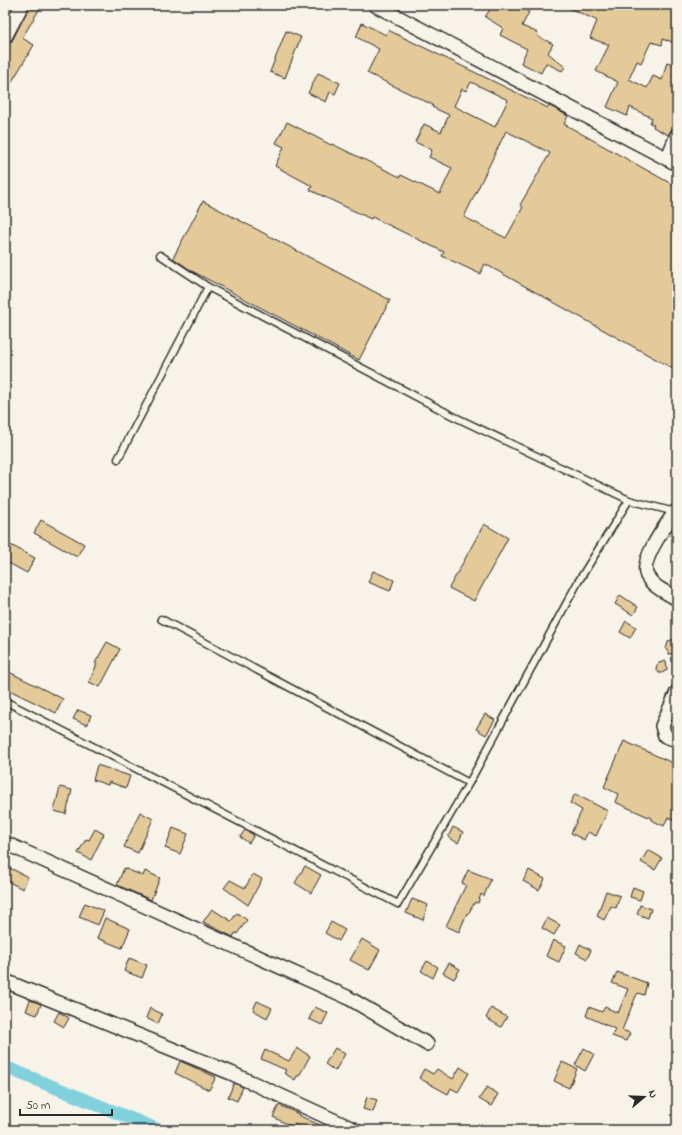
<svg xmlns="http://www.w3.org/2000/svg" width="682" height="1135" viewBox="0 0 682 1135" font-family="'Indie Flower',sans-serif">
	<rect width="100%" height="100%" fill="#f7f3e8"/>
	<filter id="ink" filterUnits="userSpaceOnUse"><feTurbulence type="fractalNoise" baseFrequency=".025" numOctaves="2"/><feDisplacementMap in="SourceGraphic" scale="8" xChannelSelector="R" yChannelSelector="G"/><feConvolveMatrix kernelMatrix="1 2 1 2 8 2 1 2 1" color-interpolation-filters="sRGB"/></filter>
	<g filter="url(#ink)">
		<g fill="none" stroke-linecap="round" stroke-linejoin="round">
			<!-- canal -->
			<path stroke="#81d1dd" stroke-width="13" d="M 5,1067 L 159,1130"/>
		</g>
		<!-- building -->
		<path fill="#e4ca99" stroke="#2b2b2b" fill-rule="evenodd" d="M 30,5 L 42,5 L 22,38 L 34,45 L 5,93 L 5,45 L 9,44 L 12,41 Z
			M 493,5 L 514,5 L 529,12 L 522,26 L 538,33 L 537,36 L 553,44 L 548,53 L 565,67 L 562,71 L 546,63 L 541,73 L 521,63 L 527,49 L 500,35 L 503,28 L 485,17 Z
			M 562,5 L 677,5 L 677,44 L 667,40 L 667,41 L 663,39 L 662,45 L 651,42 L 641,63 L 637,61 L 629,79 L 647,88 L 653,76 L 662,80 L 667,62 L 677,65 L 677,127 L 672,129 L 668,135 L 653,127 L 654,125 L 650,123 L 652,118 L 630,107 L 627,116 L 607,107 L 618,82 L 596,71 L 609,45 L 590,38 L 597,21 L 596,20 Z
			M 362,23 L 386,35 L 388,30 L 548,108 L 550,106 L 568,116 L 564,124 L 677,187 L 677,371 L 485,264 L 480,274 L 442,256 L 444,252 L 372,217 L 371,219 L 310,190 L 312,186 L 275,166 L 284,147 L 276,143 L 287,122 L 331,145 L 332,144 L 400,177 L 401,175 L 440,194 L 452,168 L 429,157 L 432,150 L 415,142 L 424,124 L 441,132 L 449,115 L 432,107 L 433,105 L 367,73 L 379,49 L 356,37 ZM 471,82 L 508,100 L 495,127 L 454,106 L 462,89 L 466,91 ZM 506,131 L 550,153 L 520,205 L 523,207 L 506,238 L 464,217 Z
			M 286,31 L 301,37 L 285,78 L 270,72 Z
			M 318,73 L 340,83 L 335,94 L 330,92 L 326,102 L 308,93 Z
			M 203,201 L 390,300 L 359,360 L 192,271 L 173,258 Z
			M 41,520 L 84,544 L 77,557 L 34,533 Z
			M 484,524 L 508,538 L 474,601 L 449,588 Z
			M 5,542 L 35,558 L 27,573 L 5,561 Z
			M 373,571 L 394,580 L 390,591 L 368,582 Z
			M 620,595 L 638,607 L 633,615 L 615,604 Z
			M 626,621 L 636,627 L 630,638 L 620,632 Z
			M 671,640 L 677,640 L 677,653 L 669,654 L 666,649 L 668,642 Z
			M 107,642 L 120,649 L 100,687 L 89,682 L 97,664 L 95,663 Z
			M 666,661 L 667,670 L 662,673 L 659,673 L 656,668 L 657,665 L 659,663 Z
			M 5,670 L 63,699 L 56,713 L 5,688 Z
			M 78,710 L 91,715 L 87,725 L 73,719 Z
			M 485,714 L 495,720 L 486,735 L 476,729 Z
			M 624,741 L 677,765 L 677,821 L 668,817 L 664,826 L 651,820 L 651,818 L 615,802 L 618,794 L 604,787 Z
			M 97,765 L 130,776 L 126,788 L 109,782 L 108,785 L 93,780 Z
			M 60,787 L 72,790 L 66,814 L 54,811 Z
			M 575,794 L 608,811 L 596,836 L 588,832 L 584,840 L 571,833 L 582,810 L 570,803 Z
			M 140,812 L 153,819 L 138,853 L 124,847 Z
			M 453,827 L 463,832 L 458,843 L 448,837 Z
			M 173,828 L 188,834 L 180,854 L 165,848 Z
			M 95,829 L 104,834 L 91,860 L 78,853 L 86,839 L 89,840 Z
			M 245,830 L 254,835 L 249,843 L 240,837 Z
			M 648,850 L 662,858 L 655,870 L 641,862 Z
			M 305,866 L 321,875 L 311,893 L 295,883 Z
			M 10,868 L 28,877 L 23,889 L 5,880 Z
			M 124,868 L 143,876 L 145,871 L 160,878 L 151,900 L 117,885 Z
			M 468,870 L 491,879 L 484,896 L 481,894 L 478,903 L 475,902 L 468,914 L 467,913 L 459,932 L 446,926 L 466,885 L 462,883 Z
			M 529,870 L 545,879 L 539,890 L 523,881 Z
			M 253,874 L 262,879 L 248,905 L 224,888 L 230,880 L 245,888 Z
			M 633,887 L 643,891 L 640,900 L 630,897 Z
			M 606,891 L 620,896 L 616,908 L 611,906 L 604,920 L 597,916 Z
			M 412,899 L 428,905 L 423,920 L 406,913 Z
			M 85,903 L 104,911 L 98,925 L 79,917 Z
			M 640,905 L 651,909 L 648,918 L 637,914 Z
			M 212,909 L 231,921 L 237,913 L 247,920 L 237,934 L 235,933 L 233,937 L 203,922 Z
			M 105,918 L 130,929 L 122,948 L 97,938 Z
			M 547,918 L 560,925 L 554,935 L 542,928 Z
			M 331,922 L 345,930 L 339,941 L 325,933 Z
			M 362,939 L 380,950 L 369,970 L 350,960 Z
			M 553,940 L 566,946 L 559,962 L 546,956 Z
			M 580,944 L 591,950 L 587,959 L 576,953 Z
			M 129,958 L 147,965 L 142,978 L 124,971 Z
			M 427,961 L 438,967 L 433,978 L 421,971 Z
			M 449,963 L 460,969 L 454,979 L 443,973 Z
			M 617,972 L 647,983 L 644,995 L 638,993 L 636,996 L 622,1030 L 630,1033 L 626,1041 L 612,1036 L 615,1029 L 586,1016 L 589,1007 L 602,1012 L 605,1007 L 618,1013 L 628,989 L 612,983 Z
			M 30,1000 L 41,1004 L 37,1015 L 26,1011 Z
			M 257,1001 L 272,1008 L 267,1018 L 253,1010 Z
			M 315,1007 L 328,1013 L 322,1025 L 309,1019 Z
			M 150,1008 L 162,1014 L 158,1024 L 146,1018 Z
			M 491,1008 L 507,1017 L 501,1027 L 486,1018 Z
			M 59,1012 L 69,1018 L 64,1027 L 54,1021 Z
			M 297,1048 L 310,1056 L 299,1076 L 297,1076 L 295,1080 L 284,1073 L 286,1070 L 261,1059 L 265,1050 L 289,1061 Z
			M 335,1048 L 345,1054 L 335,1071 L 325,1064 Z
			M 584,1048 L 594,1054 L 585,1071 L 575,1065 Z
			M 180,1061 L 216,1077 L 209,1090 L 175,1073 Z
			M 562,1062 L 577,1069 L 569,1088 L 554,1081 Z
			M 460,1067 L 469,1073 L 458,1092 L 451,1088 L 448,1094 L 419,1078 L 424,1069 L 433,1074 L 437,1069 L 453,1079 Z
			M 234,1083 L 243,1087 L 237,1101 L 228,1097 Z
			M 487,1087 L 498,1094 L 491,1106 L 479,1099 Z
			M 367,1097 L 377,1100 L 373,1112 L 363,1109 Z
			M 279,1105 L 299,1114 L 298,1115 L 330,1130 L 306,1130 L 294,1124 L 293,1127 L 273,1117 Z"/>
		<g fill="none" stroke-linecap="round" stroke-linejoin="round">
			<!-- service casing -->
			<g stroke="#2b2b2b" stroke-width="9">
				<path id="service" d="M 160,255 L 208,287 L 453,416 L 629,500 L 675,512
					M 118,459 L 208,287
					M 161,619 L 469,783
					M 5,701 L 398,904 L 469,783 L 578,582 L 629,500"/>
			</g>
			<!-- minor casing -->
			<g stroke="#2b2b2b" stroke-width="16">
				<path id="minor" d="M 375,5 L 677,164
					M 5,37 L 22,5
					M 667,159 L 677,135
					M 675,512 C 666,525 639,561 647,576 C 653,587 666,592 677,599
					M 677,692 L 662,726 L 665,736 L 677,740
					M 5,843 L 347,997 L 427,1044
					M 5,981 L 231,1073 L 355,1130"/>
			</g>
			<!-- service -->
			<use href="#service" stroke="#f7f3e8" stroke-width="6"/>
			<!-- minor -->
			<use href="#minor" stroke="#f7f3e8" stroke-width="13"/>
		</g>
	</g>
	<!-- margin -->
	<rect width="682" height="1135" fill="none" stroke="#f7f3e8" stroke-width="20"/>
	<rect x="10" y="10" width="662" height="1115" fill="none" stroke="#2b2b2b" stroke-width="1.5" filter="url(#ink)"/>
	<!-- north arrow -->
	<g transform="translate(644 1097) rotate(71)" stroke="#f7f3e8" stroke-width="3" paint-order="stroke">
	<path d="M0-3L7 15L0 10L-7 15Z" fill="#2b2b2b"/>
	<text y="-6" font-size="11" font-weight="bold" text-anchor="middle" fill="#2b2b2b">N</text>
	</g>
	<!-- scale -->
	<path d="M20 1109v6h92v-6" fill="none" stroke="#2b2b2b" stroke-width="2"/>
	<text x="26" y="1109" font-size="12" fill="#2b2b2b" stroke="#f7f3e8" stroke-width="3" paint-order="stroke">50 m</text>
</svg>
